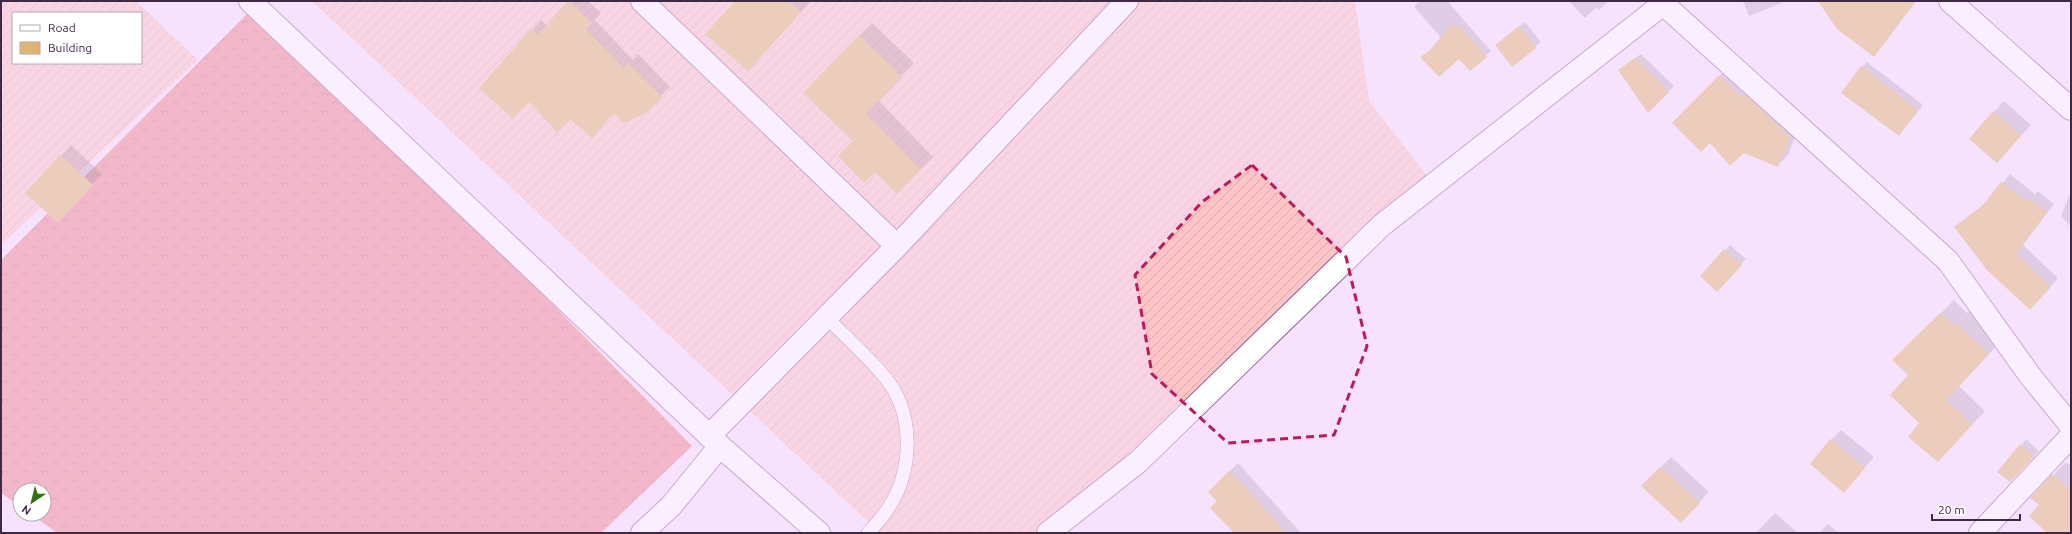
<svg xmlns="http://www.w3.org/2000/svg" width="2072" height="534" viewBox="0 0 2072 534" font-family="Ubuntu,sans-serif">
	<defs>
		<pattern id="forest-crowns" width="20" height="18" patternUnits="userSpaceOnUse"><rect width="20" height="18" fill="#ee8488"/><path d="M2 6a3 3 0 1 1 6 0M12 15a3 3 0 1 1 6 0" fill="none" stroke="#c26c71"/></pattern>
		<pattern id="garden-furrows" width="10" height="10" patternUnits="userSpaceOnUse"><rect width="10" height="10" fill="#fcc4c4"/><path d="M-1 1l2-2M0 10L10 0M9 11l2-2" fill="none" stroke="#d9a9aa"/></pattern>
	</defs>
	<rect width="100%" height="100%" fill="#f6e2fd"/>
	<!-- forest -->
	<path fill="url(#forest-crowns)" d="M 257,4 L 692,446 L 601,533 L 57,533 L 31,514 L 44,514 L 44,490 L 20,490 L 20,506 L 1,493 L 1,260 Z"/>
	<!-- garden -->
	<path fill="url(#garden-furrows)" fill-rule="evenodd" d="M 1,1 L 136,1 L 198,60 L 1,245 ZM 13,13 L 141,13 L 141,63 L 13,63 Z
		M 312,1 L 1355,1 L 1369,101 L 1439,191 L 1036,533 L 880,533 Z"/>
	<!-- shadow -->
	<path fill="#0003" d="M 571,1 L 588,1 L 601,13 L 595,20 L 633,60 L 638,54 L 670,87 L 643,114 L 614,112 L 570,118 L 529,101 L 480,88 L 541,20 L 547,26 Z
		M 736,1 L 811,1 L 748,70 Z
		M 1419,1 L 1451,1 L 1449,3 L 1491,51 L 1470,70 L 1414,7 Z
		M 1569,1 L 1609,1 L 1599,10 L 1597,7 L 1585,18 Z
		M 1743,1 L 1786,1 L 1749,16 Z
		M 1868,1 L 1916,1 L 1874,56 Z
		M 1525,22 L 1541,42 L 1535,47 L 1496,45 Z
		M 872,23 L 914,63 L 878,100 L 933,157 L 897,192 L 854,141 L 859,36 Z
		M 1641,54 L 1674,86 L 1648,111 L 1619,70 Z
		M 1867,62 L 1923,105 L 1899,135 L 1862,67 Z
		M 1729,66 L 1799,127 L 1788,155 L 1778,165 L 1744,152 L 1710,141 L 1673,123 Z
		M 2004,101 L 2031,125 L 2007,151 L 1994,112 Z
		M 71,145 L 102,174 L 68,211 L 61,156 Z
		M 2010,174 L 2035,194 L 2038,191 L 2054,204 L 2023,245 L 2058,278 L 2038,300 L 1956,227 L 1987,202 Z
		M 2071,191 L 2071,227 L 2061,216 Z
		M 1730,245 L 1746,259 L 1722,285 L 1702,276 Z
		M 1954,300 L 1967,313 L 1970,311 L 2002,340 L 1959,386 L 1985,411 L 1951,447 L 1921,422 L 1909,375 L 1894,360 Z
		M 1841,430 L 1874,457 L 1844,491 L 1831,440 Z
		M 2026,439 L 2039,451 L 2010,481 L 1999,472 Z
		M 1671,457 L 1709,492 L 1691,511 L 1660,468 Z
		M 2066,462 L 2071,466 L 2071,533 L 2049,533 L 2040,505 L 2031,498 Z
		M 1238,463 L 1301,533 L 1245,533 L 1209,492 Z
		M 1775,513 L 1798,533 L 1756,533 Z
		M 1828,524 L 1839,533 L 1819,533 Z"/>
	<!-- building -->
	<path fill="#e1b46b" d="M 569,1 L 592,23 L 586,29 L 623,68 L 628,63 L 662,97 L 643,115 L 623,123 L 614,113 L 592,138 L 570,119 L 557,132 L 529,102 L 513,119 L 479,88 L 531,29 L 538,34 Z
		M 735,1 L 788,1 L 801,12 L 748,71 L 705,34 Z
		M 1818,1 L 1916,1 L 1874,57 L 1837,29 Z
		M 1452,24 L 1456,29 L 1459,26 L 1487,57 L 1470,71 L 1459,59 L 1439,77 L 1420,57 L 1429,51 Z
		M 1519,26 L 1536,48 L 1512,67 L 1495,45 Z
		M 859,35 L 902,77 L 866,114 L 921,170 L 897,194 L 875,172 L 864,183 L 838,156 L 853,141 L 803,93 Z
		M 1635,58 L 1669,92 L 1648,113 L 1618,70 Z
		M 1861,66 L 1918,111 L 1899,136 L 1841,93 Z
		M 1719,75 L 1740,97 L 1744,93 L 1790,137 L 1778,167 L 1744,153 L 1730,166 L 1710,143 L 1701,152 L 1672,123 Z
		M 1993,111 L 2021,136 L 1997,163 L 1969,139 Z
		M 60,155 L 93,185 L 58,223 L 25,193 Z
		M 2001,182 L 2027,202 L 2029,199 L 2047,212 L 2016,254 L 2051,287 L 2030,310 L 1987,270 L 1954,227 L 1982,206 Z
		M 1724,249 L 1742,265 L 1717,292 L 1700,276 Z
		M 1940,313 L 1953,326 L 1956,323 L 1989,354 L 1946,400 L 1972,425 L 1938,462 L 1908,437 L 1919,423 L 1890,395 L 1908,375 L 1892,360 Z
		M 1830,439 L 1865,468 L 1844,493 L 1810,464 Z
		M 2020,444 L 2034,457 L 2010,482 L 1997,472 Z
		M 1660,467 L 1700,503 L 1681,523 L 1641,486 Z
		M 1229,471 L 1251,493 L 1286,533 L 1234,533 L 1210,508 L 1217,501 L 1208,492 Z
		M 2052,474 L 2071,491 L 2071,533 L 2047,533 L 2029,516 L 2039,505 L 2030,498 Z"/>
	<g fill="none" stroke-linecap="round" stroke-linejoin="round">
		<!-- service casing -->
		<g stroke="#90619d" stroke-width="14">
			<path id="service" d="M 826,317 C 845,336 866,355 884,376 C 914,411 914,468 889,507 C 884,516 875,525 868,533"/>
		</g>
		<!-- minor casing -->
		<g stroke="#90619d" stroke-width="24">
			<path id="minor" d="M 642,1 L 897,246
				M 1660,1 L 1948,261 L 2031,377 L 2071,426
				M 1950,1 L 2071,109
				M 709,436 L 897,246 L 1127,1
				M 642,533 L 671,506 L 720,446
				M 1048,533 L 1138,462 L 1382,225 L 1663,4
				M 1980,533 L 2071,436"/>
		</g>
		<!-- tertiary casing -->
		<g stroke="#90619d" stroke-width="24">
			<path id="tertiary" d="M 250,1 L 720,446 L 819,533"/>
		</g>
		<!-- service -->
		<use href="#service" stroke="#fff" stroke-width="13"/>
		<!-- minor -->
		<use href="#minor" stroke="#fff" stroke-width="22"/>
		<!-- tertiary -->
		<use href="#tertiary" stroke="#fff" stroke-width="22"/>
	</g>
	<!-- marked area -->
	<path d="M0 0H2072V534H0ZM 1252,165 L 1346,257 L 1367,346 L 1334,435 L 1228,443 L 1152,374 L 1135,275 L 1202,202 Z" fill="#f6e2fd" fill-opacity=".55" fill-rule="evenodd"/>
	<path fill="none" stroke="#c2185b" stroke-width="3" stroke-dasharray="8 5" stroke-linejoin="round" d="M 1252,165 L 1346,257 L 1367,346 L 1334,435 L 1228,443 L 1152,374 L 1135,275 L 1202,202 Z"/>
	<!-- border -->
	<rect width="2072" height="534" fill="none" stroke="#3e2a44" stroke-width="4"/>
	<!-- legend -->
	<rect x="12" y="12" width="130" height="52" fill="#ffffff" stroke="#b2aab4"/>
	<rect x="20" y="25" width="20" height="6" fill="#ffffff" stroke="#b2aab4"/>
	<text x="48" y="32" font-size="12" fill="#3e2a44">Road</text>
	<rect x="20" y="42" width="20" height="12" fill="#e1b46b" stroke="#b2aab4"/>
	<text x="48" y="52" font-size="12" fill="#3e2a44">Building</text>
	<!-- north arrow -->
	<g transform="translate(32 502) rotate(215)"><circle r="19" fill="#ffffff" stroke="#b2aab4"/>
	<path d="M0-3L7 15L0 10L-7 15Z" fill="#2f7311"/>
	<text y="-6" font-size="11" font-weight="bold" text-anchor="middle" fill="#3e2a44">N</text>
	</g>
	<!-- scale -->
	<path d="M1932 514v6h88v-6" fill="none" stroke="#3e2a44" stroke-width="2"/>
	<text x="1938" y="514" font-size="12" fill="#3e2a44" stroke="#ffffff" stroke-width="3" paint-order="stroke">20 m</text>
</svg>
